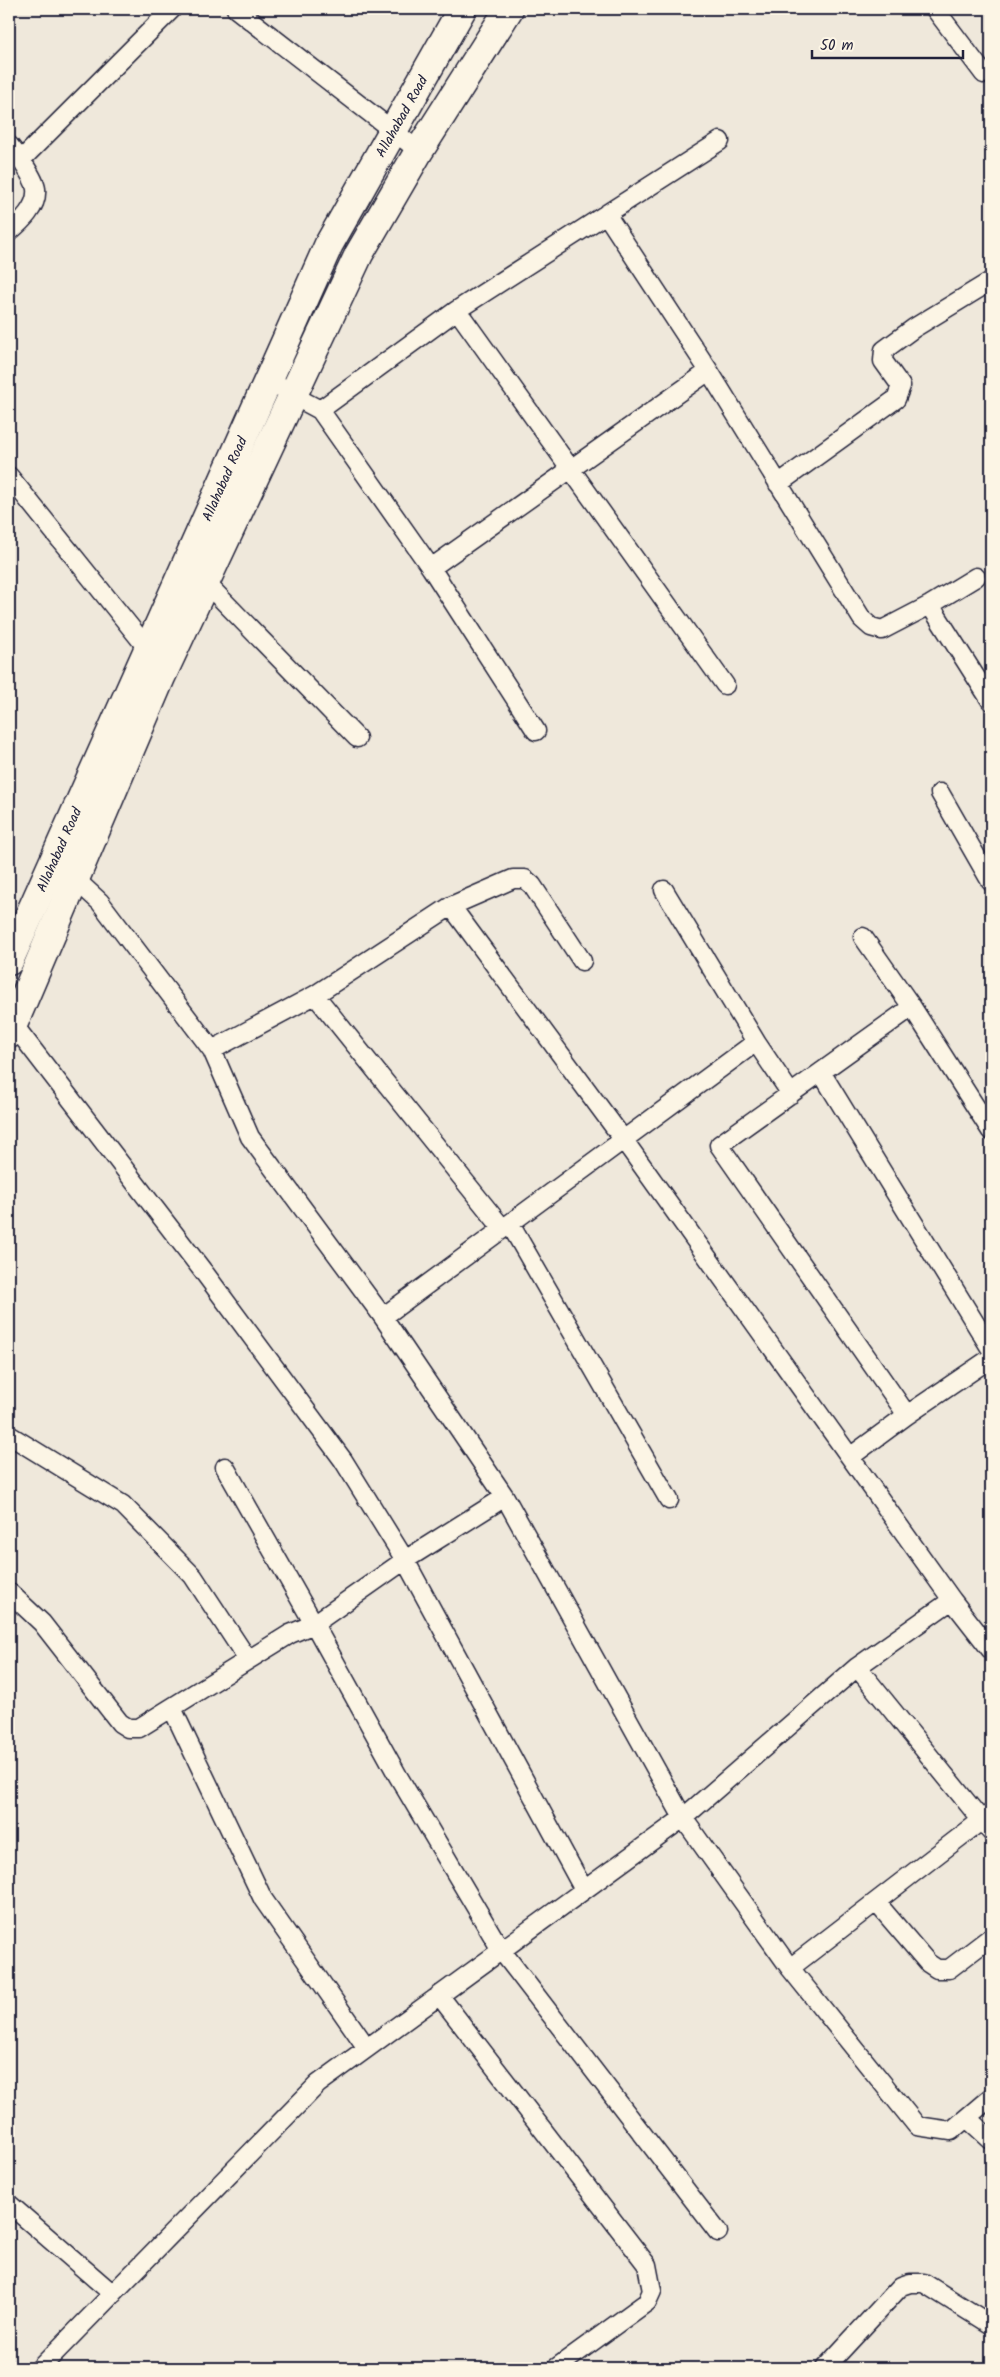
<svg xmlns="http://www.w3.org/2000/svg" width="1000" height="2377" viewBox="0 0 1000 2377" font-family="Kalam,sans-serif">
	<rect width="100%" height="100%" fill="#efe8db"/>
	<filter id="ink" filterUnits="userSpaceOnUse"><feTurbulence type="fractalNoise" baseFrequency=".02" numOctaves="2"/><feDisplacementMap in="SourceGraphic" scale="10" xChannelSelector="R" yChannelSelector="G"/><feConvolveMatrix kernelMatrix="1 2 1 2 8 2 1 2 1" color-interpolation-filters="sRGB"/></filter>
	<g filter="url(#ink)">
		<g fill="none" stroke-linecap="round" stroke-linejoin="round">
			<!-- street casing -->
			<g stroke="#22223b" stroke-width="21">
				<path id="street" d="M 236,9 L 419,151
					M 935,9 L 984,74
					M 9,145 L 21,160
					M 606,214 L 709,371 L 862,619 L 871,627 L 882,630 L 930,605 L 976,577
					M 9,232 C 21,222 38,207 36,189 C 35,180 26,168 21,160 L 172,9
					M 457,310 L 725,685
					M 269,378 L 292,395 L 320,410 L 457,310 L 720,141
					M 320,410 L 431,568 L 536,731
					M 9,476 L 148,649
					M 778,484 L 896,399 L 901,386 L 883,361 L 884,350 L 914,328 L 991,281
					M 431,568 L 709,371
					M 205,582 L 357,738
					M 930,605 L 991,701
					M 940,793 L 991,882
					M 67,875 L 76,880 L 100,902 L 212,1050 L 315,995 L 451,906 L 513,879 L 525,879 L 532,885 L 582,961
					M 451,906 L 623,1139 L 952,1600 L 991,1650
					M 863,937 L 912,1007 L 991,1131
					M 315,995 L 503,1229
					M 912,1007 L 719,1145 L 907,1415 L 991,1358
					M 13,1024 L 206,1275 L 343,1460 L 405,1560 L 584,1890
					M 756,1042 L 791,1094
					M 212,1050 L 250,1137 L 383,1317 L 505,1497 L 683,1818 L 790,1968 L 917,2126 L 951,2131 L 991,2097
					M 821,1072 L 991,1349
					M 510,1224 L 669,1500
					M 383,1317 L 756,1042 L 664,890
					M 9,1435 L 123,1505 L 193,1576 L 248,1660
					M 850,1457 L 907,1415
					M 225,1467 L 314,1624 L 405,1560 L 505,1497
					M 9,1592 L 42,1623 L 120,1723 L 128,1728 L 139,1728 L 290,1634 L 314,1624 L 398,1776 L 501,1950 L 718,2232
					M 857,1667 L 991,1832
					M 172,1708 L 263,1899 L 367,2048
					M 876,1902 L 928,1963 L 937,1969 L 949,1969 L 991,1937
					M 790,1968 L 991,1813
					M 439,1995 L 647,2265 L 652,2291 L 647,2302 L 556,2368
					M 967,2118 L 991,2140
					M 9,2204 L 113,2294
					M 40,2368 L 318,2084 L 683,1818 L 857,1667 L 952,1600
					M 825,2368 L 901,2286 L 910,2283 L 924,2283 L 991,2325"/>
			</g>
			<!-- primary casing -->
			<g stroke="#22223b" stroke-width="31">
				<g id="primary">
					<path id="s1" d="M 9,961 L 329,244 L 462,9"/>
					<path d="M 9,1034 L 161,677 L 359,254 L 419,151 L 509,9"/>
				</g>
			</g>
			<!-- street -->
			<use href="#street" stroke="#fcf5e5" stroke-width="18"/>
			<!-- primary -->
			<use href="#primary" stroke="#fcf5e5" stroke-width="28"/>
		</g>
	</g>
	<g text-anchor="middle" stroke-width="4" stroke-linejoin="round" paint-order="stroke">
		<!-- street labels -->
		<g font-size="14" fill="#22223b" stroke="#fcf5e5">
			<text dy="5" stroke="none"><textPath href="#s1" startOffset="932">Allahabad Road</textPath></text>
			<text dy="5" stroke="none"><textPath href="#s1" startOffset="528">Allahabad Road</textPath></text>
			<text dy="5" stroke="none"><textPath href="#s1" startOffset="122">Allahabad Road</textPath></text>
		</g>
	</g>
	<!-- margin -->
	<rect width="1000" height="2377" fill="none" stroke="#fcf5e5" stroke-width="30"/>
	<rect x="15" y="15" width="970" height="2347" fill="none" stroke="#22223b" stroke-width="2" filter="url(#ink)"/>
	<!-- scale -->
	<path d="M812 50v8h151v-8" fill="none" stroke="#22223b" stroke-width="2.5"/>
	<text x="820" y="50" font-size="15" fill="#22223b" stroke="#fcf5e5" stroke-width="4" paint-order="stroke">50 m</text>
</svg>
